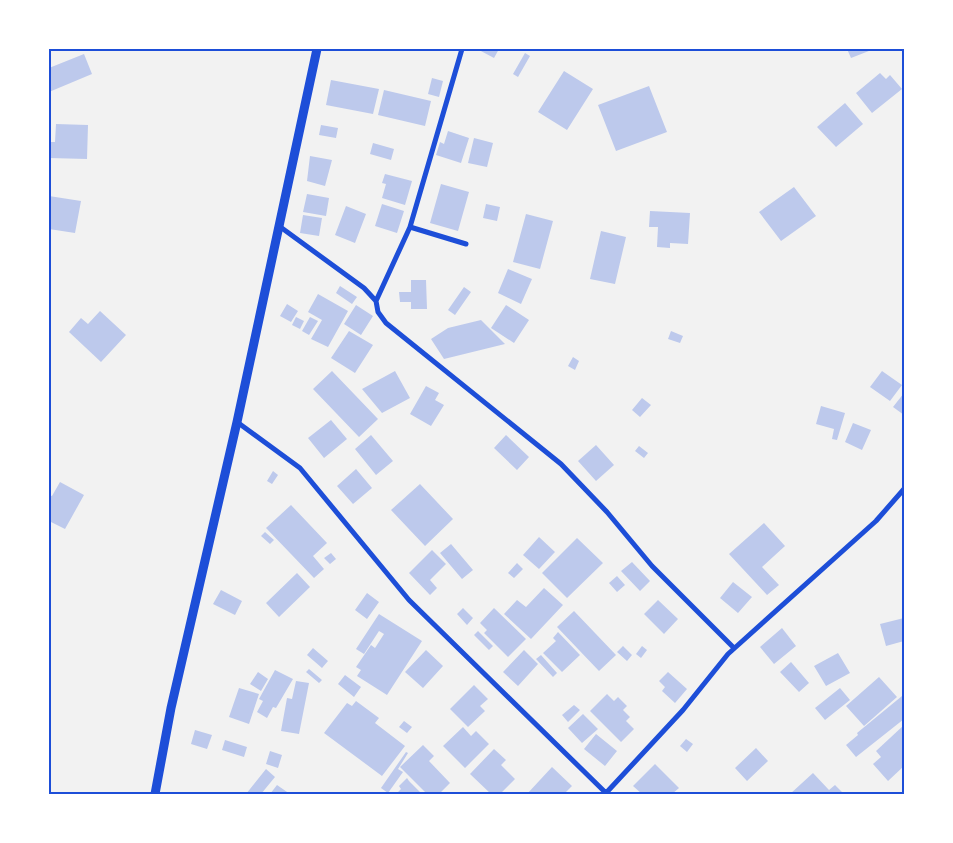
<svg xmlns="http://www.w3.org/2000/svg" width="953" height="843" viewBox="0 0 953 843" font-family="'Public Sans',sans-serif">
	<rect width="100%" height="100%" fill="#f2f2f2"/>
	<!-- building -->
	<path fill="#bdc9ec" d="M 480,49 L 499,49 L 494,58 L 479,50 Z
		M 847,49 L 874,49 L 851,58 Z
		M 525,53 L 530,56 L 518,77 L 513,74 Z
		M 84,54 L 92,74 L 49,92 L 49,68 Z
		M 564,71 L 593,89 L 567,130 L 538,112 Z
		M 880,73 L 886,79 L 890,75 L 902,89 L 872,113 L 856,93 Z
		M 432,78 L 443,81 L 439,97 L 428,94 Z
		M 331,80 L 379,89 L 373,114 L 326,105 Z
		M 649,86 L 667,132 L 616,151 L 598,105 Z
		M 384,90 L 431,101 L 425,126 L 378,115 Z
		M 845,103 L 863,124 L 836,147 L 817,127 Z
		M 56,124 L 88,125 L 87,159 L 49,158 L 49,142 L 55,142 Z
		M 321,125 L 338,128 L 336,138 L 319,135 Z
		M 448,131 L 469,138 L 461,163 L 436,155 L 440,142 L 444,144 Z
		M 474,138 L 493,143 L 487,167 L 468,163 Z
		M 373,143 L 394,149 L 391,160 L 370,154 Z
		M 310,156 L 332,160 L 325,186 L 307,181 Z
		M 385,174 L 412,181 L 405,205 L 382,198 L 386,184 L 382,183 Z
		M 441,184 L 469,192 L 458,231 L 430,223 Z
		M 794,187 L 816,216 L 781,241 L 759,212 Z
		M 307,194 L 329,198 L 326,216 L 303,212 Z
		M 49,196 L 81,201 L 75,233 L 49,229 Z
		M 382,204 L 404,211 L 397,233 L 375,226 Z
		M 486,204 L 500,207 L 497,221 L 483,218 Z
		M 346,206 L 366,214 L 355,243 L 335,235 Z
		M 650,211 L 690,213 L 688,244 L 670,243 L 670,248 L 657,247 L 658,227 L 649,227 Z
		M 526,214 L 553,221 L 540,269 L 513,262 Z
		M 303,215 L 322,218 L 319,236 L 300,233 Z
		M 601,231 L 626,237 L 615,284 L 590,279 Z
		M 508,269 L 532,279 L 521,304 L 498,293 Z
		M 411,280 L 426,280 L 427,309 L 411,309 L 411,302 L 400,302 L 399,292 L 411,292 Z
		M 340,286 L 357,297 L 352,304 L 336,293 Z
		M 464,287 L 471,292 L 455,315 L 448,310 Z
		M 318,294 L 348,311 L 328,347 L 311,339 L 322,320 L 308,312 Z
		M 287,304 L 298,311 L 291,322 L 280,316 Z
		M 356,305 L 373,316 L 361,335 L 344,324 Z
		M 506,305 L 529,320 L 514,343 L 491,328 Z
		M 100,311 L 126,335 L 101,362 L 69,332 L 81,318 L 88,324 Z
		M 296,317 L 304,321 L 300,329 L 292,325 Z
		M 310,317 L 318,321 L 309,335 L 302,331 Z
		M 481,320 L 505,344 L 444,359 L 431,339 L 448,328 Z
		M 349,331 L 373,345 L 355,373 L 331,358 Z
		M 671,331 L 683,336 L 680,343 L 668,339 Z
		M 573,357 L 579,361 L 575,370 L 568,366 Z
		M 332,371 L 378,419 L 359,437 L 313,389 Z
		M 395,371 L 410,398 L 382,413 L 362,389 Z
		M 882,371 L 902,385 L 890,401 L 870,387 Z
		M 426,386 L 439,393 L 435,400 L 444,405 L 431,426 L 410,414 Z
		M 904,393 L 904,415 L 893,407 Z
		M 642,398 L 651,405 L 640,417 L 632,410 Z
		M 821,406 L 845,413 L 837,440 L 832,439 L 834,429 L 816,424 Z
		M 331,420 L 347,439 L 324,458 L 308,438 Z
		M 853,423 L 871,430 L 862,450 L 845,442 Z
		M 371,435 L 393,461 L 376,475 L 355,449 Z
		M 506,435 L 529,457 L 517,470 L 494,448 Z
		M 596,445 L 614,465 L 596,481 L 578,461 Z
		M 639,446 L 648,453 L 644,458 L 635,451 Z
		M 356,469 L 372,488 L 353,504 L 337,486 Z
		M 273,471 L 278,475 L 272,484 L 267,481 Z
		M 60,482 L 84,495 L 65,529 L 49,521 L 49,495 L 52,496 Z
		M 420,484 L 453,519 L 425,546 L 391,510 Z
		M 291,505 L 327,543 L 313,556 L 324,569 L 314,578 L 266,528 Z
		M 764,523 L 785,546 L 762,567 L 779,585 L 767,595 L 729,554 Z
		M 265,532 L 274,540 L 270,544 L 261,536 Z
		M 539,537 L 555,552 L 539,569 L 523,555 Z
		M 577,538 L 603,563 L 567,598 L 542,573 Z
		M 451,544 L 473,570 L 462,579 L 440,553 Z
		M 432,550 L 446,564 L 430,580 L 437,588 L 430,595 L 409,573 Z
		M 331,553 L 336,559 L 330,564 L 324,558 Z
		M 632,562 L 650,581 L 640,591 L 621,571 Z
		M 517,563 L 523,569 L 514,578 L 508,573 Z
		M 297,573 L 310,587 L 279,617 L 266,603 Z
		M 617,576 L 625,585 L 617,592 L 609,583 Z
		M 733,582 L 752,597 L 738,613 L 720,598 Z
		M 544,588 L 563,605 L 531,639 L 504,614 L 517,600 L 526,607 Z
		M 221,590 L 242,601 L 235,615 L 213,604 Z
		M 367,593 L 379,602 L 367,619 L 355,610 Z
		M 658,600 L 678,619 L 664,634 L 644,614 Z
		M 463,608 L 473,618 L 467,625 L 457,614 Z
		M 494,608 L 526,639 L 508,657 L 484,633 L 487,630 L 480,623 Z
		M 574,611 L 616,655 L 599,671 L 557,627 Z
		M 379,614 L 422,641 L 387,695 L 357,676 L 361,670 L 356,667 L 371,645 L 375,648 L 384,634 L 379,631 L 364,654 L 356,649 Z
		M 904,618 L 904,641 L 886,646 L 880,624 Z
		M 782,628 L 796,646 L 774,664 L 760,647 Z
		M 478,631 L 493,646 L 489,650 L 474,635 Z
		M 558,632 L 580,655 L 562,672 L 543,653 L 556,641 L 553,638 Z
		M 623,646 L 632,655 L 627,661 L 617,652 Z
		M 642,646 L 647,650 L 641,658 L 636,654 Z
		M 313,648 L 328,661 L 322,668 L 307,655 Z
		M 426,650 L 443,666 L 423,688 L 405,672 Z
		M 524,650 L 538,664 L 518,686 L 503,672 Z
		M 838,653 L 850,673 L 826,686 L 814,666 Z
		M 541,655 L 557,673 L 553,677 L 536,659 Z
		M 791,662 L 809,683 L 799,692 L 780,672 Z
		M 309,669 L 322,680 L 319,683 L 306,672 Z
		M 275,670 L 293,679 L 276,708 L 273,707 L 267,718 L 257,712 L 263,701 L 259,699 Z
		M 258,672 L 268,679 L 261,691 L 250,684 Z
		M 668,672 L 687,689 L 675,703 L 662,691 L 665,687 L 659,681 Z
		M 345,675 L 361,687 L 354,697 L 338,684 Z
		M 879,677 L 897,697 L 864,726 L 846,706 Z
		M 296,681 L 309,683 L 299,734 L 281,731 L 287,698 L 292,699 Z
		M 474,685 L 488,699 L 480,706 L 485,711 L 468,727 L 450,709 Z
		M 239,688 L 259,694 L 249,724 L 229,717 Z
		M 840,688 L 850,700 L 825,720 L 815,708 Z
		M 607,694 L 614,701 L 618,697 L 627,706 L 623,710 L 630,717 L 626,721 L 634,729 L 621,742 L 590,711 Z
		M 902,696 L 904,699 L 904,719 L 856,757 L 846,745 L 858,735 L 857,733 Z
		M 356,701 L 379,718 L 375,723 L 405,746 L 382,776 L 324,733 L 347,703 L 352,706 Z
		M 574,705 L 580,710 L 568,722 L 562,715 Z
		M 583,714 L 598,729 L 582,743 L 568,728 Z
		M 404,721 L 412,727 L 407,733 L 399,727 Z
		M 904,725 L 904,766 L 888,781 L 873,764 L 881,757 L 876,751 Z
		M 463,727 L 471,736 L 476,731 L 489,744 L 465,768 L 443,746 Z
		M 195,730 L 212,735 L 207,749 L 191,744 Z
		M 596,734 L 617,751 L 605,766 L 584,749 Z
		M 686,739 L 693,744 L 687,752 L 680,746 Z
		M 225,740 L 247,747 L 244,757 L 222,750 Z
		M 423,745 L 434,756 L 429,761 L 450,783 L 439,794 L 427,794 L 400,767 Z
		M 756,748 L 768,761 L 747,781 L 735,768 Z
		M 494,749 L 506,760 L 501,765 L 515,779 L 500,794 L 491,794 L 470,774 Z
		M 270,751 L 282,755 L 278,768 L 266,764 Z
		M 406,752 L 408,753 L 398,769 L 403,772 L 388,793 L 381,788 Z
		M 655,764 L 679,788 L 672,794 L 642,794 L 633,786 Z
		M 552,767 L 572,786 L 564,794 L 527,794 Z
		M 266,769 L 275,777 L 261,794 L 246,794 Z
		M 813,773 L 829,790 L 835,785 L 844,794 L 790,794 Z
		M 407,778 L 409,781 L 422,794 L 396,794 L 401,789 L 399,786 Z
		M 277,785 L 290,794 L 270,794 Z"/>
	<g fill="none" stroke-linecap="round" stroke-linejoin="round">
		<!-- minor -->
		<path stroke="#1d4ed8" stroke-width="5" d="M 279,226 L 364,288 L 376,301 L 378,312 L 386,323 L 561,464 L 607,512 L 652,566 L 734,648
			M 410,227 L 462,49
			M 376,301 L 410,227 L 466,244
			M 237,422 L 300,468 L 409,600 L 607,794
			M 606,793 L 683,710 L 728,654 L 876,521 L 904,489"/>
		<!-- tertiary -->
		<path stroke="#1d4ed8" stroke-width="9" d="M 155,794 L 171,708 L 237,422 L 317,49"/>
	</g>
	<!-- border -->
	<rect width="953" height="843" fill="none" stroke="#ffffff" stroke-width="100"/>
	<rect x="50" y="50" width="853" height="743" fill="none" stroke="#1d4ed8" stroke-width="2"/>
</svg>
